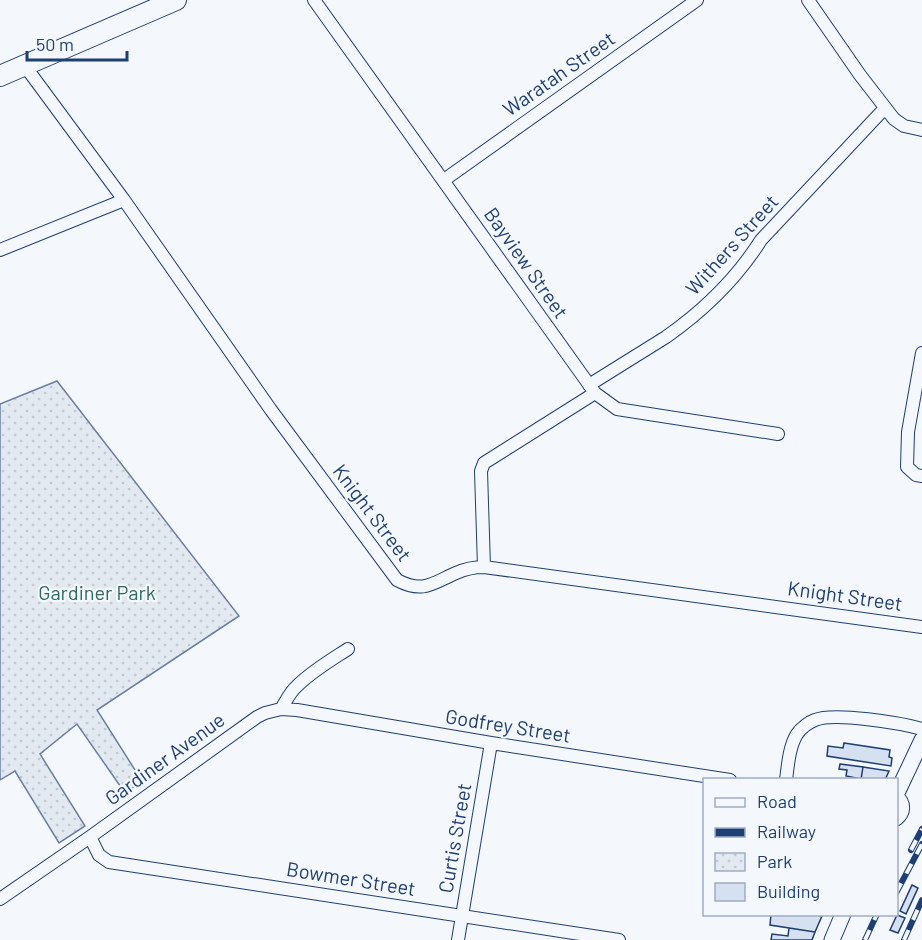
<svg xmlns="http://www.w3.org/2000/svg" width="922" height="940" viewBox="0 0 922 940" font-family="Barlow,sans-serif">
	<defs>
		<pattern id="park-dots" width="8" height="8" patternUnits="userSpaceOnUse" patternTransform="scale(1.5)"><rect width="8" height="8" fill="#e3e9f0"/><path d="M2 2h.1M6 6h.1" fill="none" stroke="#c2c9d1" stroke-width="1.8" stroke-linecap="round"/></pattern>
	</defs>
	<rect width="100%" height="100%" fill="#f4f7fb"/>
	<!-- park -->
	<path fill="url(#park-dots)" stroke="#687fa3" stroke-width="1.5" d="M 57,381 L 239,616 L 97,710 L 142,781 L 125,793 L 77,724 L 40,754 L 85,826 L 59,843 L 15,771 L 0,780 L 0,404 Z"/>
	<!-- building -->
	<path fill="#d5e0f0" stroke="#1d3f73" stroke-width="1.5" d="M 844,743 L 890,750 L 889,757 L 892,758 L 891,766 L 827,756 L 828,746 L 843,748 Z
		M 840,764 L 863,767 L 861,779 L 846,776 L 847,770 L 839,769 Z
		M 863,767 L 889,771 L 885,780 L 863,780 L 861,779 Z
		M 912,885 L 918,888 L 906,914 L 900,911 Z
		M 771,914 L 810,914 L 822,916 L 815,932 L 770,925 Z
		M 771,914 L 810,914 L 822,916 L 815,932 L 770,925 Z
		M 897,915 L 905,918 L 898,933 L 890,930 Z
		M 789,928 L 815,932 L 812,940 L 771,940 L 772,934 L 788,936 Z"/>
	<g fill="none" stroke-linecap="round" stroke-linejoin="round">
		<!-- minor casing -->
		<g stroke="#1d3f73" stroke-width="14">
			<path id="minor" d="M 314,0 L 595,393 L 617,409 L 778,434
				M 808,0 L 860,75 L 894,119 L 904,126 L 922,130
				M 25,66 L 124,200 L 271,410 L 397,580 C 423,594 433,583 456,573 C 465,569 474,567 484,567 L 922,627
				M 444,180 L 697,0
				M 0,250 L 124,200
				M 922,353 L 908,432 L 907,467 L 916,475 L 922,476
				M 589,385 L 666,337 C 703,311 737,278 761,240 L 885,108
				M 484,567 L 481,471 L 484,463 L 595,393
				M 281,709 L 297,710 L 491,743 L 730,780
				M 786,780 C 788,765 789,747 797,734 C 801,728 809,722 815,720 C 834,712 901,723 922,729
				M 90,837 L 99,855 L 109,862 L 619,940
				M 0,899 L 90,837 L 257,717 L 265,713 L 281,709 C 286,701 290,692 297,686 C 312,671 331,660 348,649
				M 458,940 L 491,743"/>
		</g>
		<!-- tertiary casing -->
		<g stroke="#1d3f73" stroke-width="17">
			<path id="tertiary" d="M 896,795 L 922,740
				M 896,797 C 904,804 903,812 896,818
				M 832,940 L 843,914"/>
		</g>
		<!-- primary casing -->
		<g stroke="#1d3f73" stroke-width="22">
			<path id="primary" d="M 0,76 L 176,0"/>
		</g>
		<!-- minor -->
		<use href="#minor" stroke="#f4f7fb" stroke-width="12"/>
		<!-- tertiary -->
		<use href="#tertiary" stroke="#f4f7fb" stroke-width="15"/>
		<!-- primary -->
		<use href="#primary" stroke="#f4f7fb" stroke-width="20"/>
		<!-- rail casing -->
		<g stroke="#1d3f73" stroke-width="6">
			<path id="rail" d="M 911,850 L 922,829
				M 896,893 L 922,844
				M 865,940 L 877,914
				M 904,940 L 922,900"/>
		</g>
		<!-- rail -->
		<use href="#rail" stroke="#f4f7fb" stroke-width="4" stroke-dasharray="11" stroke-linecap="butt"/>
	</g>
	<g text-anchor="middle" stroke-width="4.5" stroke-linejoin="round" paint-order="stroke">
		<!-- street labels -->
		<g font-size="20" fill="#1d3f73" stroke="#f4f7fb">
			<text transform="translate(559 74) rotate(-35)" y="7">Waratah Street</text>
			<text transform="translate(732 245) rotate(-48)" y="7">Withers Street</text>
			<text transform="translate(526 263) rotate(55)" y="7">Bayview Street</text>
			<text transform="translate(372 513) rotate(53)" y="7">Knight Street</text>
			<text transform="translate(845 596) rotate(8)" y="7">Knight Street</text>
			<text transform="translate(508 726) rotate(9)" y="7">Godfrey Street</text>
			<text transform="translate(165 759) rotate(-36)" y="7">Gardiner Avenue</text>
			<text transform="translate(455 838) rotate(-80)" y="7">Curtis Street</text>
			<text transform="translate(351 879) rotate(9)" y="7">Bowmer Street</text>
		</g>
		<!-- park labels -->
		<g font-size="20" fill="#2c6c60" stroke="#f4f7fb">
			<text x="97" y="600">Gardiner Park</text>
		</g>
	</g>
	<!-- legend -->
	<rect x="703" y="778" width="195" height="138" fill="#f4f7fb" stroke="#9eadc5" stroke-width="1.5"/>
	<rect x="715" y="798" width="30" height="9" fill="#f4f7fb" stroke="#9eadc5" stroke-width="1.5"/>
	<text x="757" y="808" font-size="18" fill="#1d3f73">Road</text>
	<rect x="715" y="828" width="30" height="9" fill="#1d3f73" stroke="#9eadc5" stroke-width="1.5"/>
	<text x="757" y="838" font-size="18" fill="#1d3f73">Railway</text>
	<rect x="715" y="853" width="30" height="18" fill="url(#park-dots)" stroke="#9eadc5" stroke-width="1.5"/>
	<text x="757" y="868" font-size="18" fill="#1d3f73">Park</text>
	<rect x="715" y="883" width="30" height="18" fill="#d5e0f0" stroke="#9eadc5" stroke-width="1.5"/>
	<text x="757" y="898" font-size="18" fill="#1d3f73">Building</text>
	<!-- scale -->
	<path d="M27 51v9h100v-9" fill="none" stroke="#1d3f73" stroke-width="3"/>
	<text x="36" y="51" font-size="18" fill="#1d3f73" stroke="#f4f7fb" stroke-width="4.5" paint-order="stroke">50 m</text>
</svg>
